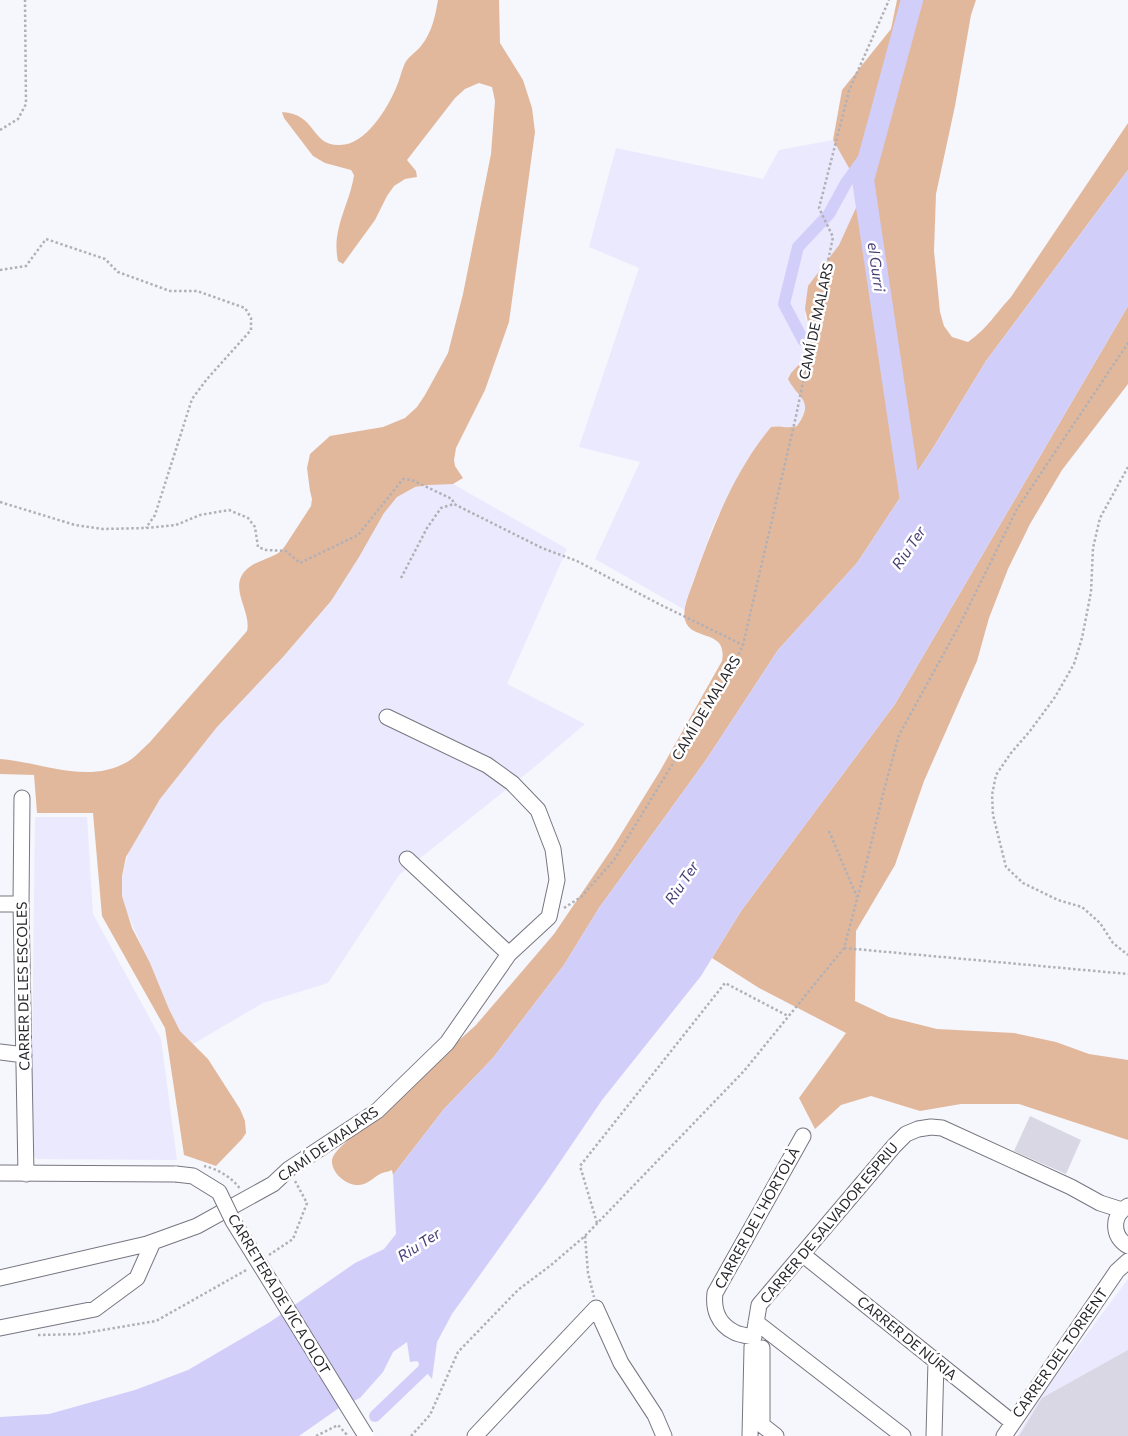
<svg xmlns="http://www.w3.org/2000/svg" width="1128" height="1436" viewBox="0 0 1128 1436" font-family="Commissioner,sans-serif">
	<rect width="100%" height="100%" fill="#f6f6fd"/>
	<!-- built -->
	<path fill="#ebe9fd" d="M 833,140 L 849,168 L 860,199 L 839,245 L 808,286 L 805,315 L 811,336 L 808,350 L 801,362 L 796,389 L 804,400 L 806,407 L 804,413 L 797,426 L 790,429 L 777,426 L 767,432 L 746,462 L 713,526 L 686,602 L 685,610 L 595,559 L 640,462 L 579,447 L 639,268 L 589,247 L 616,148 L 763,179 L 779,150 Z
		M 434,484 L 453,484 L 567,549 L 507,684 L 585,724 L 532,769 L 399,875 L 328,983 L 263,1003 L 193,1044 L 180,1031 L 174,1020 L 125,908 L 122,896 L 122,876 L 129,851 L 160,799 L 217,727 L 283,657 L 331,601 L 388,506 L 402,493 L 415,487 Z
		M 35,817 L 87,817 L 93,914 L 161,1039 L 177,1160 L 37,1159 L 31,1152 Z
		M 1128,1279 L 1128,1436 L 1017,1436 L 1043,1393 Z"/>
	<!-- forest -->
	<path fill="#e2b89d" d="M 438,0 L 499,0 L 500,43 L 523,80 L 532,108 L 535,132 L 509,322 L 485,390 L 456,448 L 454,460 L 455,466 L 463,478 L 453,484 L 428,485 L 415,487 L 397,497 L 384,513 L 359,557 L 331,601 L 283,657 L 217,727 L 160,799 L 126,857 L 122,876 L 122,896 L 132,928 L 150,963 L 169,1009 L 180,1031 L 208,1059 L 240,1109 L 245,1121 L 246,1133 L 242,1139 L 216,1166 L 184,1155 L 165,1028 L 102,916 L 93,813 L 37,813 L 34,775 L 0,774 L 0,759 C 42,762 87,785 127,762 C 136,757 142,749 150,742 L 247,631 C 252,611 227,587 247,569 C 257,560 271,559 281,551 L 285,546 L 311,506 L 312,499 L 310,491 L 307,468 L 310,454 L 330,436 L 383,427 L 405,418 L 417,407 L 425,395 L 448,353 L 463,294 L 491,154 L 495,101 L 492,87 L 479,83 L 465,89 L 455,98 L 407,160 L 416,171 L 417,177 L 405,179 L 394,186 L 387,196 L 375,220 L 343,264 L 338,261 C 331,229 350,204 354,175 L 351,170 L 325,163 L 313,156 L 284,118 L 282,112 C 317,114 310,145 339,145 C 365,146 387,109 396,88 C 400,80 401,71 405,63 C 409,56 416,52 421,46 C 432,32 435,17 438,0 Z
		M 897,0 L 976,0 L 971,15 L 955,106 L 936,194 L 934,251 L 940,312 L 944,326 L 952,337 L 968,342 C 988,328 995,314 1011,297 L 1128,123 L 1128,170 L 986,361 L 933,448 L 857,563 L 778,650 L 706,760 L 599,908 L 564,965 L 493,1058 L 444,1109 L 393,1175 L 392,1170 C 388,1172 384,1172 380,1174 C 373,1178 368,1184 359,1185 C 347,1186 331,1173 332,1160 C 333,1153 342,1146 347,1141 L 476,1025 L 554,934 L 613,847 L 660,771 L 722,661 C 728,628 691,642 685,620 C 682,608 690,592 694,580 C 713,526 734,472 771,427 C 780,425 788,429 797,426 C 815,400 799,400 788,379 L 791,373 L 806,357 L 808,350 L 811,336 L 805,309 L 808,286 L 839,245 L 860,199 L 849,168 L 833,140 L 842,90 L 891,29 Z
		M 1128,306 L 1128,384 L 1062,470 L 1030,524 L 1008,569 L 989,618 L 977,661 L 924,781 L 895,865 L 856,931 L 855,1001 L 889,1017 L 937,1029 L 1014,1033 L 1056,1042 L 1089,1054 L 1128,1060 L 1128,1140 L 1019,1104 L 961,1104 L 920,1111 L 871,1096 L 841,1105 L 815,1129 L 799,1098 L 846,1033 L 759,988 L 712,958 L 741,911 L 895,704 Z"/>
	<!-- water -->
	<path fill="#d2cefa" d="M 1128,170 L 1128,306 L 895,704 L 741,911 L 701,976 L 602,1100 L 545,1184 L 452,1314 L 437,1342 L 432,1379 L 417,1361 L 410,1362 L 407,1342 L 393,1352 L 383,1372 L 360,1398 L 339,1408 L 299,1436 L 0,1436 L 0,1417 L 49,1414 L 135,1390 L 188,1370 L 270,1322 L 355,1263 L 384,1249 L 396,1234 L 393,1175 L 444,1109 L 493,1058 L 564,965 L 599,908 L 706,760 L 778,650 L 857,563 L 933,448 L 986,361 Z"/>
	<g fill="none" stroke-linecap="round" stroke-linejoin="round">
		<!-- canal -->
		<path stroke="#d2cefa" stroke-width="12" d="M 803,340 L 784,304 L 798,247 L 829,214 L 846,183 L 872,147
			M 375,1416 L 424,1369 L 427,1354"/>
		<!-- river -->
		<path stroke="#d2cefa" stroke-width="22" d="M 912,0 L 863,180 L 913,514"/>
	</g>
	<!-- building -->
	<path fill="#d8d7e3" d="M 1030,1116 L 1081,1140 L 1066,1174 L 1014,1151 Z
		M 1128,1350 L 1128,1436 L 1019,1436 L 1042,1398 Z"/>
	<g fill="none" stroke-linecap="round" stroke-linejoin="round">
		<!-- minor casing -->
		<g stroke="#777681" stroke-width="17">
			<path id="minor" d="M 22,798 L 21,904 L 26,1174
				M 407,859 L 509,954
				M 0,904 L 21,904
				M 0,1052 L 24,1055
				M 0,1173 L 176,1174
				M 1128,1206 C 1111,1216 1112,1236 1128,1246
				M 802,1254 L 1012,1422
				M 0,1278 L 147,1244 L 197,1226 L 273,1184 L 289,1169 L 377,1111 L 447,1043 L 509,954 L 549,917 L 557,880 L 553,849 L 538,810 L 512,783 L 487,765 L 387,717
				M 756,1322 L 903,1436
				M 0,1328 L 95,1309 L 137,1278 L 153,1242
				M 754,1337 C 748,1336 739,1335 734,1332 C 718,1324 713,1309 715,1293 L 803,1136
				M 762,1348 L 762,1425 L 776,1436
				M 475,1436 L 596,1308 L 621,1363 L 655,1415 L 664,1436
				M 750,1436 L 752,1347 L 759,1305 L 894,1146 L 906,1134 L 918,1129 L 931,1127 L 942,1128 L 1071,1187 L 1100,1203 L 1122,1210
				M 934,1436 L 936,1361
				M 1004,1436 L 1117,1271 L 1128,1261"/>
		</g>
		<!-- path -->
		<path stroke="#b0b0b6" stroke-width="2.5" stroke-dasharray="2.5 2.5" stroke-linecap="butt" d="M 0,130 L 18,119 L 26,104 L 25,0
			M 0,270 L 26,266 L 46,239 L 105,259 L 118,272 L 170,291 L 197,291 L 245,308 L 251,318 L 251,330 L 207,379 L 192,399 L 155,515 L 146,528
			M 1128,467 L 1100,518 L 1093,548 L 1091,592 L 1082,638 L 1074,664 L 1055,697 L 1030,731 L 1011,753 L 996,775 L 992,795 L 993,815 L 1006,867 L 1023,883 L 1058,900 L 1082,907 L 1100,923 L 1113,943 L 1128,955
			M 0,502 L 75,525 L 103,529 L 146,528 L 176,525 L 200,515 L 229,510 L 248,518 L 255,527 L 258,547 L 266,550 L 286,551 L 300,563 L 358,535 L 403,479 L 412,480 L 452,499 L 454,504 L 542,548 L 577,561 L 661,605 L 743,645
			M 401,578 L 427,528 L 441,508 L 454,504
			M 829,831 L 857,897
			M 564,908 L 581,897 L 614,860 L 736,660 L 743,645 L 796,416 L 833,237 L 819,208 L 849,91 L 889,0
			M 844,948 L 1128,974
			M 204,1166 C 216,1168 233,1178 240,1189
			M 597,1223 L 580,1166 L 725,983 L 788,1016
			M 585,1236 L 588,1273 L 594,1297
			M 269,1255 L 293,1239 L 307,1203 L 295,1181
			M 38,1335 L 79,1334 L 156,1321 L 248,1269
			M 316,1436 L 338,1425 L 348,1436
			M 411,1436 L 430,1415 L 458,1352 L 518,1290 L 550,1266 L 585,1236 L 744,1071 L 844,948 L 864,873 L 883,794 L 899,735 L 960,624 L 1017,509 L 1128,343"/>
		<!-- minor -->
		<use href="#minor" stroke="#fff" stroke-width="15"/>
		<!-- minor-bridge casing -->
		<g stroke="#777681" stroke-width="17" stroke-linecap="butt">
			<path id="minor-bridge" d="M 176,1174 L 193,1176 L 219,1192 L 233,1221 L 366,1436"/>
		</g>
		<!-- minor-bridge -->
		<use href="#minor-bridge" stroke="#fff" stroke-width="15"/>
	</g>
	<g text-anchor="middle" stroke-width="5" stroke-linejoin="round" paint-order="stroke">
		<!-- street labels -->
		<g font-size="14" fill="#252429" stroke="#fff">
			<text transform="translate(816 321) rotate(-78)" y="5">CAMÍ DE MALARS</text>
			<text transform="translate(706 708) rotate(-59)" y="5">CAMÍ DE MALARS</text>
			<text transform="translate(23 986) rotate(-91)" y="5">CARRER DE LES ESCOLES</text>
			<text transform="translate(328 1144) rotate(-35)" y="5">CAMÍ DE MALARS</text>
			<text transform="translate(757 1218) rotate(-61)" y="5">CARRER DE L'HORTOLÀ</text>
			<text transform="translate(829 1223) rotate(-50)" y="5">CARRER DE SALVADOR ESPRIU</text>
			<text transform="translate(279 1294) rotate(59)" y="5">CARRETERA DE VIC A OLOT</text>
			<text transform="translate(907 1338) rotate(39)" y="5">CARRER DE NÚRIA</text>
			<text transform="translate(1060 1353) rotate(-55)" y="5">CARRER DEL TORRENT</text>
		</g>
		<!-- water labels -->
		<g font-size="15" font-style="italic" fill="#483e76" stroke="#fff">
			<text transform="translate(876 267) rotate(82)" y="5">el Gurri</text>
			<text transform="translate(909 548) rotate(-56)" y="5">Riu Ter</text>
			<text transform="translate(682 883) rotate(-56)" y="5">Riu Ter</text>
			<text transform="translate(419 1245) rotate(-33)" y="5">Riu Ter</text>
		</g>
	</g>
</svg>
